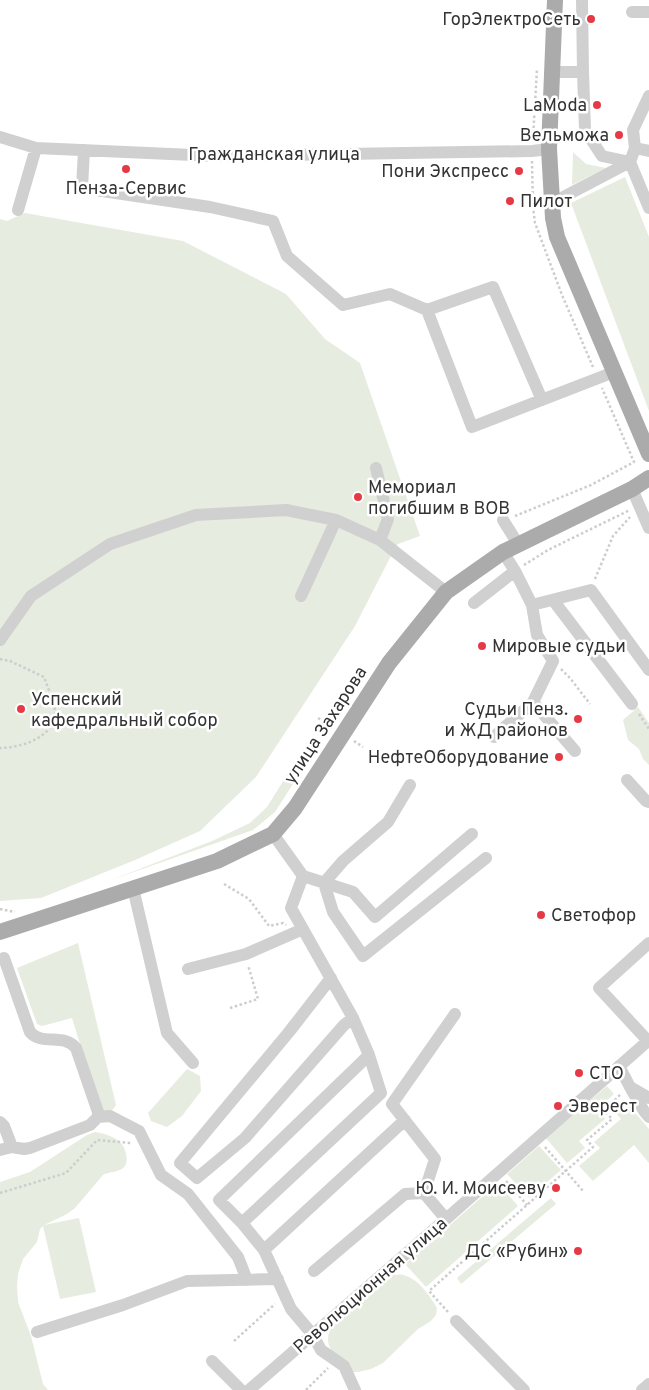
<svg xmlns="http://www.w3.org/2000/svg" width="649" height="1390" viewBox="0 0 649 1390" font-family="Overpass,sans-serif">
	<rect width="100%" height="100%" fill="#fff"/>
	<!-- green -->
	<path fill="#e6ecdf" d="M 573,152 L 586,164 L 606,168 L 572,185 Z
		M 625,177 L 649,237 L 649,411 L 571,203 Z
		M 25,213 L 183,241 L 286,294 L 325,339 L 360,363 L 420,536 L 398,544 L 394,550 L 355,626 L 256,777 L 200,831 L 135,860 L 41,898 L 0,901 L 0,219 L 7,221 Z
		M 638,707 L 649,723 L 649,765 L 643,759 L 639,749 L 628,740 L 623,720 Z
		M 307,743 L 316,748 L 275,812 L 253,830 L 111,880 L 212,841 L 250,823 L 267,807 Z
		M 78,943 L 116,1105 L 111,1112 L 101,1112 L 72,1018 L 42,1026 L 37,1024 L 17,968 Z
		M 187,1069 L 200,1076 L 201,1091 L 182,1116 L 167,1127 L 151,1121 L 148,1113 Z
		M 607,1086 L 614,1094 L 597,1109 L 605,1119 L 579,1141 L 585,1148 L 567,1163 L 546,1138 Z
		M 626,1102 L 649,1129 L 649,1163 L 634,1145 L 593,1181 L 579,1166 L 600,1148 L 594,1142 L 621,1119 L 615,1112 Z
		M 95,1132 C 108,1134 124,1139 126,1154 C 127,1158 127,1162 125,1166 C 120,1173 109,1171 103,1175 L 75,1208 L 67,1214 L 44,1225 L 79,1218 L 96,1292 L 60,1299 L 43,1226 L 40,1229 L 37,1242 L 23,1259 L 18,1274 L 17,1286 L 18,1302 L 31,1336 L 43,1384 L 48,1390 L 0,1390 L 0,1182 L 30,1172 L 87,1135 Z
		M 539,1146 L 561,1170 L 529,1198 L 507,1174 Z
		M 498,1183 L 518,1206 L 426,1287 L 405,1264 Z
		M 551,1198 L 556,1204 L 461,1284 L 457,1278 Z
		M 394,1275 C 397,1275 400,1274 403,1275 C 418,1278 430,1296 437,1308 L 436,1315 L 431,1321 L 418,1329 L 383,1363 L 371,1369 L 358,1372 L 352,1372 C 337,1357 319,1346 333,1324 L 383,1280 Z"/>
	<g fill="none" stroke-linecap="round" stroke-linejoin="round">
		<!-- path -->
		<path stroke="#cdcdcd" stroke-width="2.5" stroke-dasharray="2.5 2.5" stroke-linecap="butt" d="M 533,138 L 537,69
			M 532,161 L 533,207 L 535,223 L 562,295 L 593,367
			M 515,516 L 591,485 L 634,462 L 602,388
			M 524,565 L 548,550 L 630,510
			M 595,579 L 613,536 L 630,517
			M 0,659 L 10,661 L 44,677 C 47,685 56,707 55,714 C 53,738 20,748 0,748
			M 561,669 L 570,678 L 590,704
			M 639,714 L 649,729
			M 318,718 L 331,726
			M 354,741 L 363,747
			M 224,884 L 249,899 L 269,926 L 283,923 L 286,925
			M 0,909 L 15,912
			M 230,1008 L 258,999 L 248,965
			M 545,1147 L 583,1191
			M 506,1181 L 527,1205
			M 0,1193 L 66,1173 L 97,1140 L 131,1143
			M 448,1312 L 429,1291 L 593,1147 L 587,1140 L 612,1119 L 604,1110 L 621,1094
			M 234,1341 L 275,1304
			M 306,1390 L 328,1368"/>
		<!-- minor -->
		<path stroke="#d0d0d0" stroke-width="12" d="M 582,0 L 583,72
			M 632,12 L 649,12
			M 552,72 L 583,72 L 585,130 L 602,156 L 630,162
			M 649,96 L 633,130 L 635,148 L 630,162 L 649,208
			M 0,137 L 36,148 L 215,156 L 532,151 L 549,149
			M 635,148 L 649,151
			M 84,150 L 82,188 L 210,207 L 273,221 L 287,256 L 343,305 L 390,294 L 427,310 L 472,427 L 614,372
			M 552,203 L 630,162
			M 18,210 L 36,148
			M 427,310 L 493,287 L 542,400
			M 376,468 L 388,519 L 380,540
			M 632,489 L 649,528
			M 503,520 L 518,544
			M 503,552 L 515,571 L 532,605 L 591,590 L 649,670
			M 301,596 L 336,520
			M 553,600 L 632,704
			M 474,603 L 515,571
			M 0,640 L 31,596 L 110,544 L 196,515 L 286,510 L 336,520 L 380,540 L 446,592
			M 533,702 L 575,751
			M 494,737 L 533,702 L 553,661 L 537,635 L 532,605
			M 627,780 L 646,801 L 649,802
			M 410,785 L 388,822 L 343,861 L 324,883 L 333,912 L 363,956 L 486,858
			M 303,876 L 353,892 L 375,917 L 472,834
			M 133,888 L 167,1033 L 193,1063
			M 188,969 L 246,954 L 303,929
			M 331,978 L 289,1032 L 180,1163 L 197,1178 L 245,1138 L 344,1025 L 353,1018
			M 648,1041 L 599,988 L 649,943
			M 619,1066 L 630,1087 L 649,1098
			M 631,1089 L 644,1111 L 649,1117
			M 98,1117 L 110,1116 L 139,1131 L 161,1175 L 188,1194 L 238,1257 L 247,1280
			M 0,1122 L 4,1126 L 12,1147
			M 0,1150 L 12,1147 L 24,1149 L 30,1148 L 90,1125 L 98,1117 L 98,1112 L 76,1048 C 64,1033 42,1046 30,1032 L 4,958
			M 446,1219 L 424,1193 L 435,1159 L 392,1104 L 455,1014
			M 242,1223 L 381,1093 L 369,1055 L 353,1018 L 291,908 L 303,876 L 273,834
			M 264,1250 L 405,1120
			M 314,1271 L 405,1194 L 424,1193
			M 456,1321 L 524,1390
			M 37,1332 L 123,1305 L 187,1281 L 278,1279
			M 212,1361 L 241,1390
			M 249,1390 L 446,1219 L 649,1040
			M 355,1390 L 344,1366 L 321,1350 L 313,1335 L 291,1309 L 264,1250 L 242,1223 L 219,1200 L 369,1055
			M 642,1390 L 649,1384"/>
		<!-- major -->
		<path stroke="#ababab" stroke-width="16" d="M 555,0 L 549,149 L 553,218 L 557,237 L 649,454
			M 0,932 L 217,861 L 273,834 L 295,808 L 389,663 L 446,592 L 503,552 L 632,489 L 649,478"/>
	</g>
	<!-- markers -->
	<g fill="#e63946" stroke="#fff" stroke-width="2">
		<circle cx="591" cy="19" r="5"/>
		<circle cx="597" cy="105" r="5"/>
		<circle cx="619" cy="135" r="5"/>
		<circle cx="126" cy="169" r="5"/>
		<circle cx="519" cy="171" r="5"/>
		<circle cx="510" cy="201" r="5"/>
		<circle cx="358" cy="497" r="5"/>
		<circle cx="482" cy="646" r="5"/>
		<circle cx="21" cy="709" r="5"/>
		<circle cx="578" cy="719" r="5"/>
		<circle cx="559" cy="757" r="5"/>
		<circle cx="541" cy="915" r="5"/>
		<circle cx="579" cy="1073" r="5"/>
		<circle cx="558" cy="1106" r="5"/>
		<circle cx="556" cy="1188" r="5"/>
		<circle cx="578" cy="1251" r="5"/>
	</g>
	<g text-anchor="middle" stroke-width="5" stroke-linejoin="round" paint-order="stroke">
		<!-- poi labels -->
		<g font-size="18" fill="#333" stroke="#fff" text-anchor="end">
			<text x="581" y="25">ГорЭлектроСеть</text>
			<text x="587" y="111">LaModa</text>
			<text x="609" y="141">Вельможа</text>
			<text x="509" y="177">Пони Экспресс</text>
			<text x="126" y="194" text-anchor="middle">Пенза-Сервис</text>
			<text x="520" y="207" text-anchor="start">Пилот</text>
			<text x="368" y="493" text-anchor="start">Мемориал<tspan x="368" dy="21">погибшим в ВОВ</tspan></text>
			<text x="492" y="652" text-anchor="start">Мировые судьи</text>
			<text x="31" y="705" text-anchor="start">Успенский<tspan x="31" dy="21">кафедральный собор</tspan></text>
			<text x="568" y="715">Судьи Пенз.<tspan x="568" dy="21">и ЖД районов</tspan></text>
			<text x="549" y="763">НефтеОборудование</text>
			<text x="551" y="921" text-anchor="start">Светофор</text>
			<text x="589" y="1079" text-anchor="start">СТО</text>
			<text x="568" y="1112" text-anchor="start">Эверест</text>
			<text x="546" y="1194">Ю. И. Моисееву</text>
			<text x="568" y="1257">ДС «Рубин»</text>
		</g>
		<!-- street labels -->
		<g font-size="18" fill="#333" stroke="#fff">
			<text x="274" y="160">Гражданская улица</text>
			<text transform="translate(325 725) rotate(-57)" y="6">улица Захарова</text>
			<text transform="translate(370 1285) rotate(-41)" y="6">Революционная улица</text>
		</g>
	</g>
</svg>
